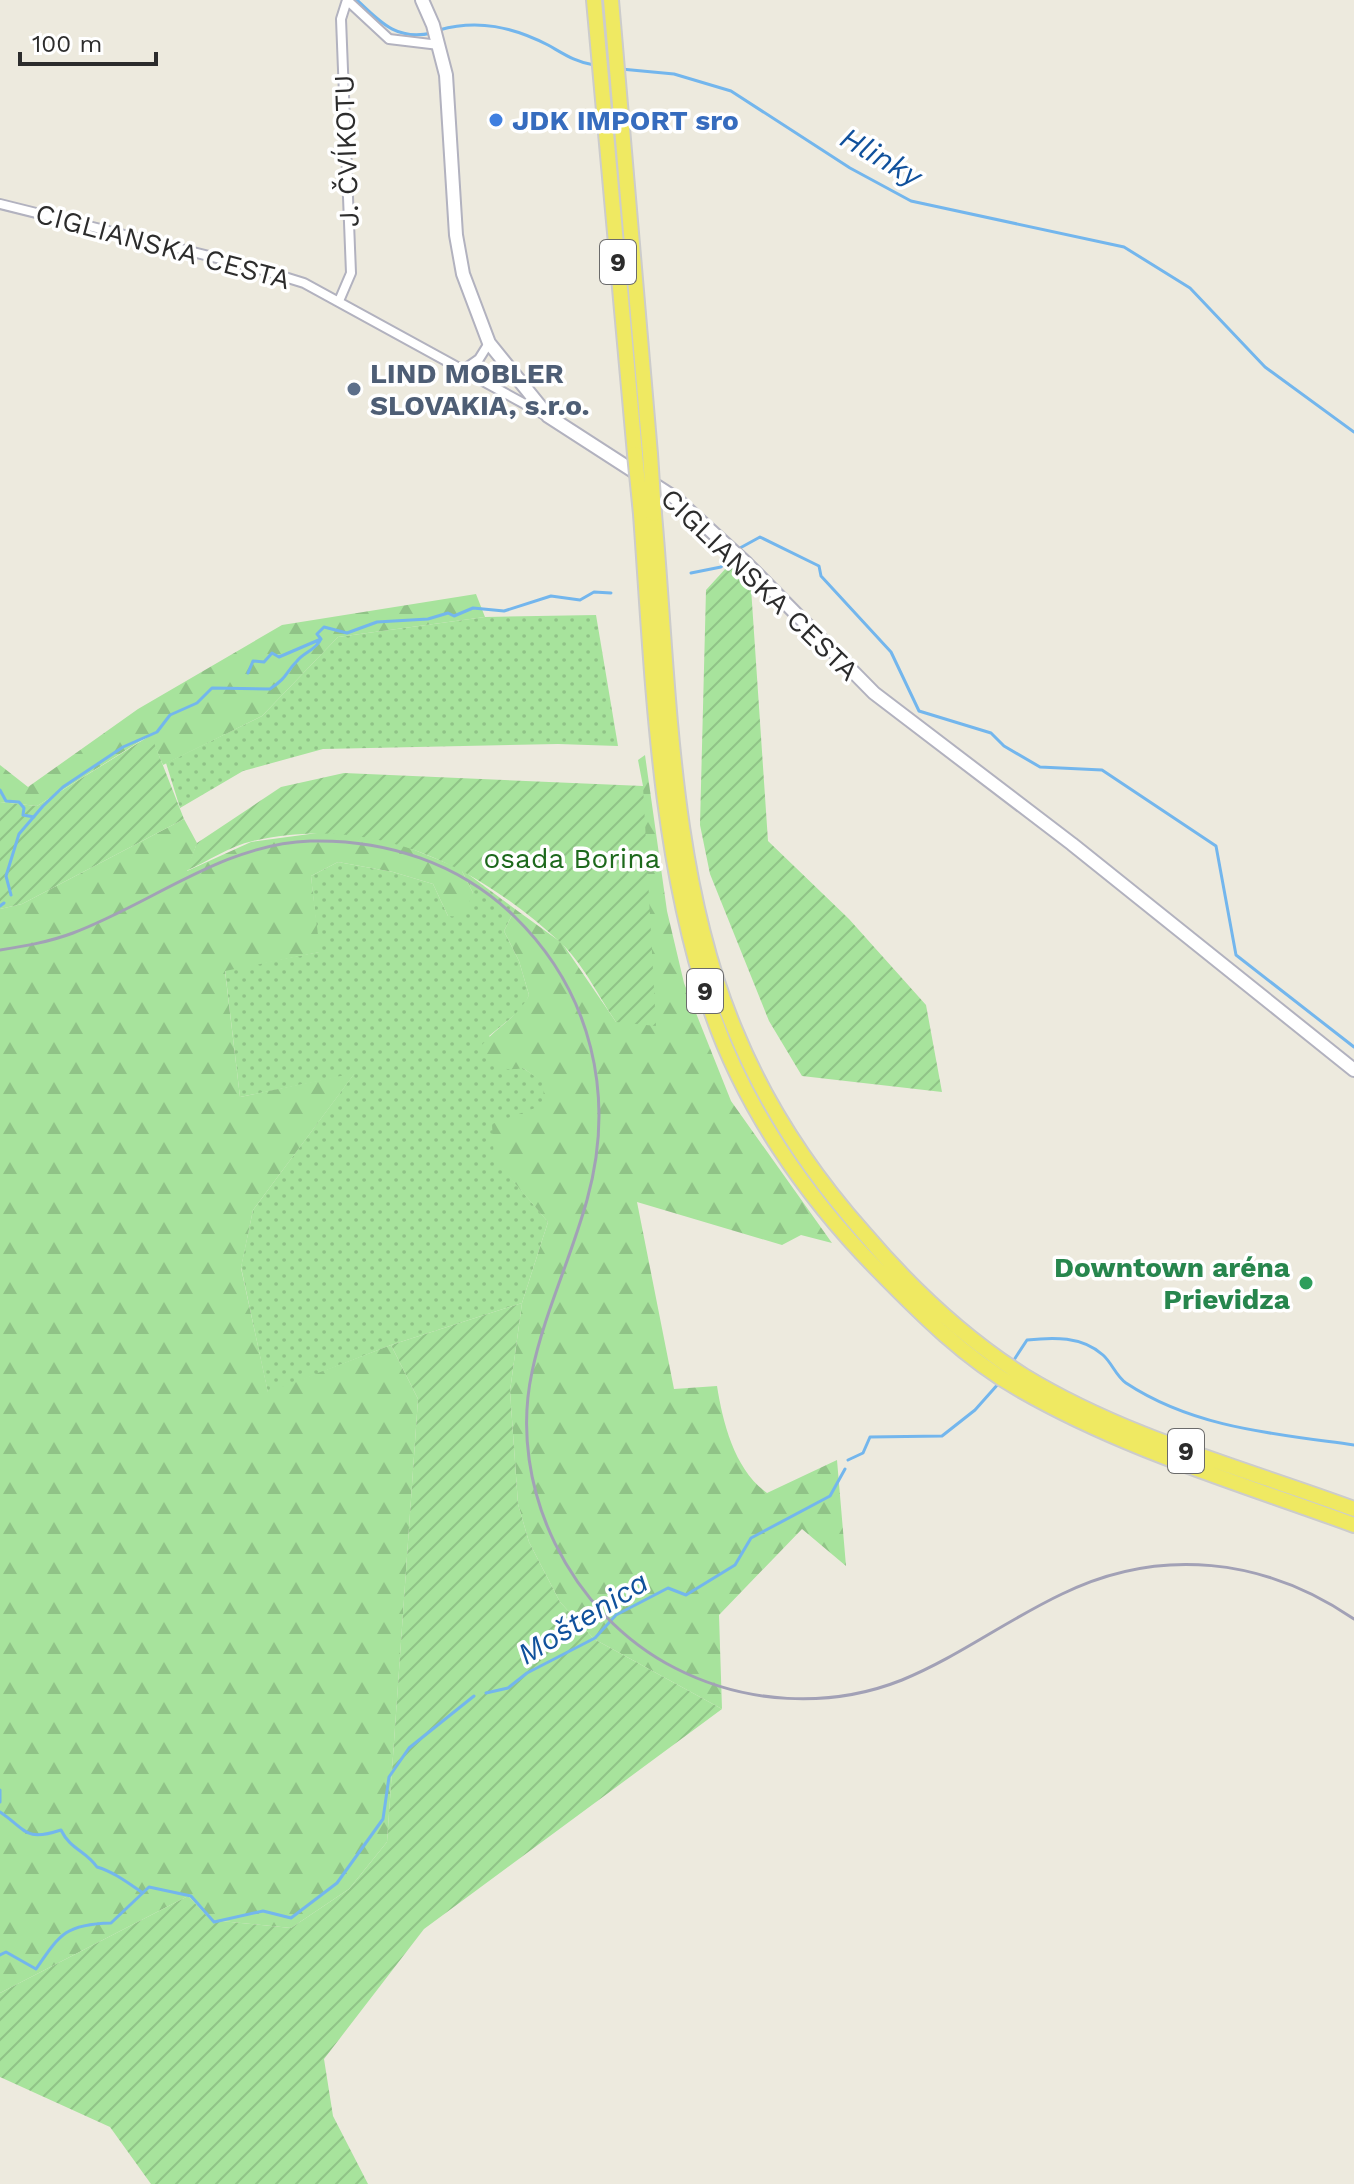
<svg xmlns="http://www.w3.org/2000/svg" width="1354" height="2184" viewBox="0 0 1354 2184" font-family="'Work Sans',sans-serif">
	<defs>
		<pattern id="grass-dots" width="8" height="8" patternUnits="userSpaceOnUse" patternTransform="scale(2)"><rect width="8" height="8" fill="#a7e39c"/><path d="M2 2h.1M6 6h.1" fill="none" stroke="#90c387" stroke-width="1.8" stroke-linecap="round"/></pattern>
		<pattern id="forest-firs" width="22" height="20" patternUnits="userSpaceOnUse" patternTransform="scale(2)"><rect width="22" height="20" fill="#a7e39c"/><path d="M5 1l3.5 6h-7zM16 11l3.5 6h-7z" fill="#90c387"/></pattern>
		<pattern id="garden-furrows" width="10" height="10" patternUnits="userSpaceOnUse" patternTransform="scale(2)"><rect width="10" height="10" fill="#a7e39c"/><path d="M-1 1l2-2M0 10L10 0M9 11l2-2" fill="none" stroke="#90c387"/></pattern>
	</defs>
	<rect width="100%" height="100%" fill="#edeade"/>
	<!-- grass -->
	<path fill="url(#grass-dots)" d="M 596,615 L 618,746 L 558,744 L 323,749 L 243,771 L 180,808 L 166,763 L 262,716 L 338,637 L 485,617 Z
		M 338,862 L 393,872 L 433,884 L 448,916 L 473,893 L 461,869 L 515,909 L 504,931 L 519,961 L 529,995 L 523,1008 L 489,1036 L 523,1068 L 544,1082 L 544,1105 L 495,1159 L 548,1222 L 522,1303 L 391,1345 L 268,1393 L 241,1267 L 253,1210 L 354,1074 L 240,1097 L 225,970 L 319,952 L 311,876 Z"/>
	<!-- forest -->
	<path fill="url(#forest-firs)" d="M 476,594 L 485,617 L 338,637 L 262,716 L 163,765 L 150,735 L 37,806 L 0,802 L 0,765 L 28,787 L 138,709 L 282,625 Z
		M 645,755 L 667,911 L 684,983 L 731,1101 L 832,1243 L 801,1235 L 782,1245 L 637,1202 L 674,1389 L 717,1386 C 723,1424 735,1470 767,1493 L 837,1460 L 846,1566 L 802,1529 L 719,1615 L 722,1709 L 594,1639 L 560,1602 L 529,1542 L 518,1504 L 510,1391 L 522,1303 L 548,1222 L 494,1159 L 492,1124 L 543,1105 L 544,1083 L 523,1068 C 502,1072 491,1066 479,1049 C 494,1028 518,1018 529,995 L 519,961 L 504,931 L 515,909 L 562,943 L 616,1022 L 643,786 L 638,760 Z
		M 184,819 L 197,843 L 187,871 L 251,842 L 332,831 L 395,842 L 461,869 L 473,893 L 463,917 L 448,916 L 433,884 L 393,872 L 338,862 L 311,876 L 320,952 L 225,971 L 240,1097 L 355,1073 L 253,1210 L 241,1268 L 268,1392 L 391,1345 L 418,1399 L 387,1842 L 349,1889 L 291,1928 L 211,1920 L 188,1896 L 0,1993 L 0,909 L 22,904 Z"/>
	<!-- garden -->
	<path fill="url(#garden-furrows)" d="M 727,567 L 750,573 L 768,841 L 849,919 L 926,1005 L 942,1092 L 802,1076 L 769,1021 L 710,874 L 700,825 L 706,590 Z
		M 151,735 L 184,819 L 22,904 L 0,909 L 0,802 L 37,806 Z
		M 344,773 L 643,786 L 656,1026 L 616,1022 C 599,997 582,962 560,942 C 472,862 372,814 253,841 C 230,846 207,862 186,871 L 197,843 L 281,787 Z
		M 522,1303 L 510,1391 L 518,1504 L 529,1542 L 560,1602 L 594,1639 L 722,1709 L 424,1929 L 324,2059 L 333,2116 L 368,2184 L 151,2184 L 110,2127 L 0,2077 L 0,1993 L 188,1896 L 211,1920 L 291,1928 L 349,1889 L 387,1842 L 418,1399 L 391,1345 Z"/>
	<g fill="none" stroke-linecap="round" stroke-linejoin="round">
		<!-- stream -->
		<path stroke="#73b6ed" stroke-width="3" d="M 357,0 C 381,23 397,41 432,33
			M 439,30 C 478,19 513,27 548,45 C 564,54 575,62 594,65
			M 621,69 L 674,74 L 731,91 L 850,168 L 911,201 L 1124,247 L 1190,288 L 1265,367 L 1354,432
			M 740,548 L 760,537 L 819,566 L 821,576 L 891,652 L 919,711 L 991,733 L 1004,746 L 1040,767 L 1102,770 L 1216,846 L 1236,955 L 1354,1047
			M 691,573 L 721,567 L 731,557
			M 248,673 L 253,661 L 264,662 L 272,653 L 279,657 L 321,639
			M 0,790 L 6,801 L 19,802 L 24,808 L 23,815 L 34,817
			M 11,895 L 6,876 L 19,834 L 43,806 L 63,787 L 123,747 L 157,732 L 170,715 L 197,703 L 212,688 L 270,689 C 288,677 285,673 297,661 C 304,652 316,650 321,639 L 317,634 L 324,627 L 347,633 L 377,622 L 428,619 L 448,613 L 454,616 L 473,608 L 504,611 L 551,596 L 580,600 L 594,592 L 611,593
			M 0,906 L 4,903
			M 1012,1363 L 1027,1340 C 1053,1337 1082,1336 1103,1355 C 1112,1363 1116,1376 1126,1383 C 1194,1428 1275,1434 1354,1445
			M 848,1460 L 863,1453 L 870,1437 L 942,1436 L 975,1410 L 999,1383
			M 486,1693 L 508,1688 L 527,1673 L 595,1638 L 616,1615 L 668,1588 L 686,1595 L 735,1565 L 751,1538 L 830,1496 L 845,1469
			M 0,1790 L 0,1802
			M 0,1812 C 27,1830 24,1842 61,1830 C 70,1849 86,1851 97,1867 C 114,1872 128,1883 143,1893
			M 0,1955 L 6,1952 L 36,1969 C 60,1934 66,1924 111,1923 L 149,1887 L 191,1896 L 214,1922 L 263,1911 L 291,1918 L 337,1883 L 383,1819 L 389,1777 L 409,1748 L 474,1696"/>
		<!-- street casing -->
		<g stroke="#b2b2bf" stroke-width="12">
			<path id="street" d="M 347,0 L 389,39 L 439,45
				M 0,204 L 249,266 L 304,283 L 543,414
				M 339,301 L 351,273 L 341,19 L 347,0
				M 462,371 L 479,359 L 489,343"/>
		</g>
		<!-- secondary casing -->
		<g stroke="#b2b2bf" stroke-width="16">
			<path id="secondary" d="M 422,0 L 433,25 L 446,75 L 456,235 L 463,274 L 489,343 L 548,416 L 675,498 L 747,564 L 874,693 L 1072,844 L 1354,1070"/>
		</g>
		<!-- primary casing -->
		<g stroke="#ccc" stroke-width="18">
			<path id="primary" d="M 594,0 L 635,454
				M 611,0 L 650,454
				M 641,514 C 653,679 658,850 710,1007 C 743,1106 806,1197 878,1270 C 921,1314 965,1358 1019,1389 C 1125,1450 1240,1483 1354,1525
				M 654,514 C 669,681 669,873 735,1030 C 766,1106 810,1172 864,1233 C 910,1287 964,1338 1024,1376 C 1126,1438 1243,1468 1354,1509"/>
		</g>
		<!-- street -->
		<use href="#street" stroke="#fff" stroke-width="8"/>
		<!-- secondary -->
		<use href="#secondary" stroke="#fff" stroke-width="12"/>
		<!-- primary -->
		<use href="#primary" stroke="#efe962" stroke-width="14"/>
		<!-- rail -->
		<path stroke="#a2a1b6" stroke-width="3" d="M 0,950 C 25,946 49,942 73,933 C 151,904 223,844 310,841 C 386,839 459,863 514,916 C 592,992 616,1096 587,1200 C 571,1258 544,1314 532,1372 C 507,1488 571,1615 675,1668 C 745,1704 829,1709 902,1680 C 958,1657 1007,1620 1062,1594 C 1160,1546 1265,1558 1354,1619"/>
		<!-- primary-bridge casing -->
		<g stroke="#ccc" stroke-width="18" stroke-linecap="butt">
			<path id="primary-bridge" d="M 635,454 L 641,514
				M 650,454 L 654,514"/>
		</g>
		<!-- primary-bridge -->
		<use href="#primary-bridge" stroke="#efe962" stroke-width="14"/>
	</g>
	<!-- markers -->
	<circle fill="#3f7fe0" stroke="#fff" stroke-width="3" cx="496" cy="120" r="8"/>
	<circle fill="#5c6f8a" stroke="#fff" stroke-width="3" cx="354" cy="389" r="8"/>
	<circle fill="#2e9e5b" stroke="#fff" stroke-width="3" cx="1306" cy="1283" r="8"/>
	<g text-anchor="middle" stroke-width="7" stroke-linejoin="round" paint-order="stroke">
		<!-- shield labels -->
		<g fill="#fff" stroke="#6b6b6b" stroke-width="2">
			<rect x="600" y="240" width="36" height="44" rx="6"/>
			<rect x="687" y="969" width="36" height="44" rx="6"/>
			<rect x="1168" y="1429" width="36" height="44" rx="6"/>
		</g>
		<g font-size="26" font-weight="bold" fill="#2c2c2c">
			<text x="618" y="271">9</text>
			<text x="705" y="1000">9</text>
			<text x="1186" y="1460">9</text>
		</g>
		<!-- shop labels -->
		<g font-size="28" font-weight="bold" fill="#366cbe" stroke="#fff" text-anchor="start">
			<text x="512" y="130">JDK IMPORT sro</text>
		</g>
		<!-- street labels -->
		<g font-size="28" fill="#2c2c2c" stroke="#fff">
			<text transform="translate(346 151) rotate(-92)" y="10">J. ČVÍKOTU</text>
			<text transform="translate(163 246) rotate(15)" y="10">CIGLIANSKA CESTA</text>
			<text transform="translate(760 584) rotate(44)" y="10">CIGLIANSKA CESTA</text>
		</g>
		<!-- service labels -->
		<g font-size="28" font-weight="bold" fill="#4e5e75" stroke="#fff" text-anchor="start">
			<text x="370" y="383">LIND MOBLER<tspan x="370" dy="32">SLOVAKIA, s.r.o.</tspan></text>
		</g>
		<!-- park labels -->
		<g font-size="28" fill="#1d691c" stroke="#fff">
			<text x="572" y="868">osada Borina</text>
		</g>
		<!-- leisure labels -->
		<g font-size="28" font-weight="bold" fill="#27864d" stroke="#fff" text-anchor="end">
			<text x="1290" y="1277">Downtown aréna<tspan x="1290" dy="32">Prievidza</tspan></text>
		</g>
		<!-- water labels -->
		<g font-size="30" font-style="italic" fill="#10519c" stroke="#fff">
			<text transform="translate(881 157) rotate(30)" y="10">Hlinky</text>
			<text transform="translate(583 1618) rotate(-32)" y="10">Moštenica</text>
		</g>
	</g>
	<!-- scale -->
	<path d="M20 52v12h136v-12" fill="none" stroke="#2c2c2c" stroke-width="4"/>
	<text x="32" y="52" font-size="24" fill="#2c2c2c" stroke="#ffffff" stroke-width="6" paint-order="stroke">100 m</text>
</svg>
